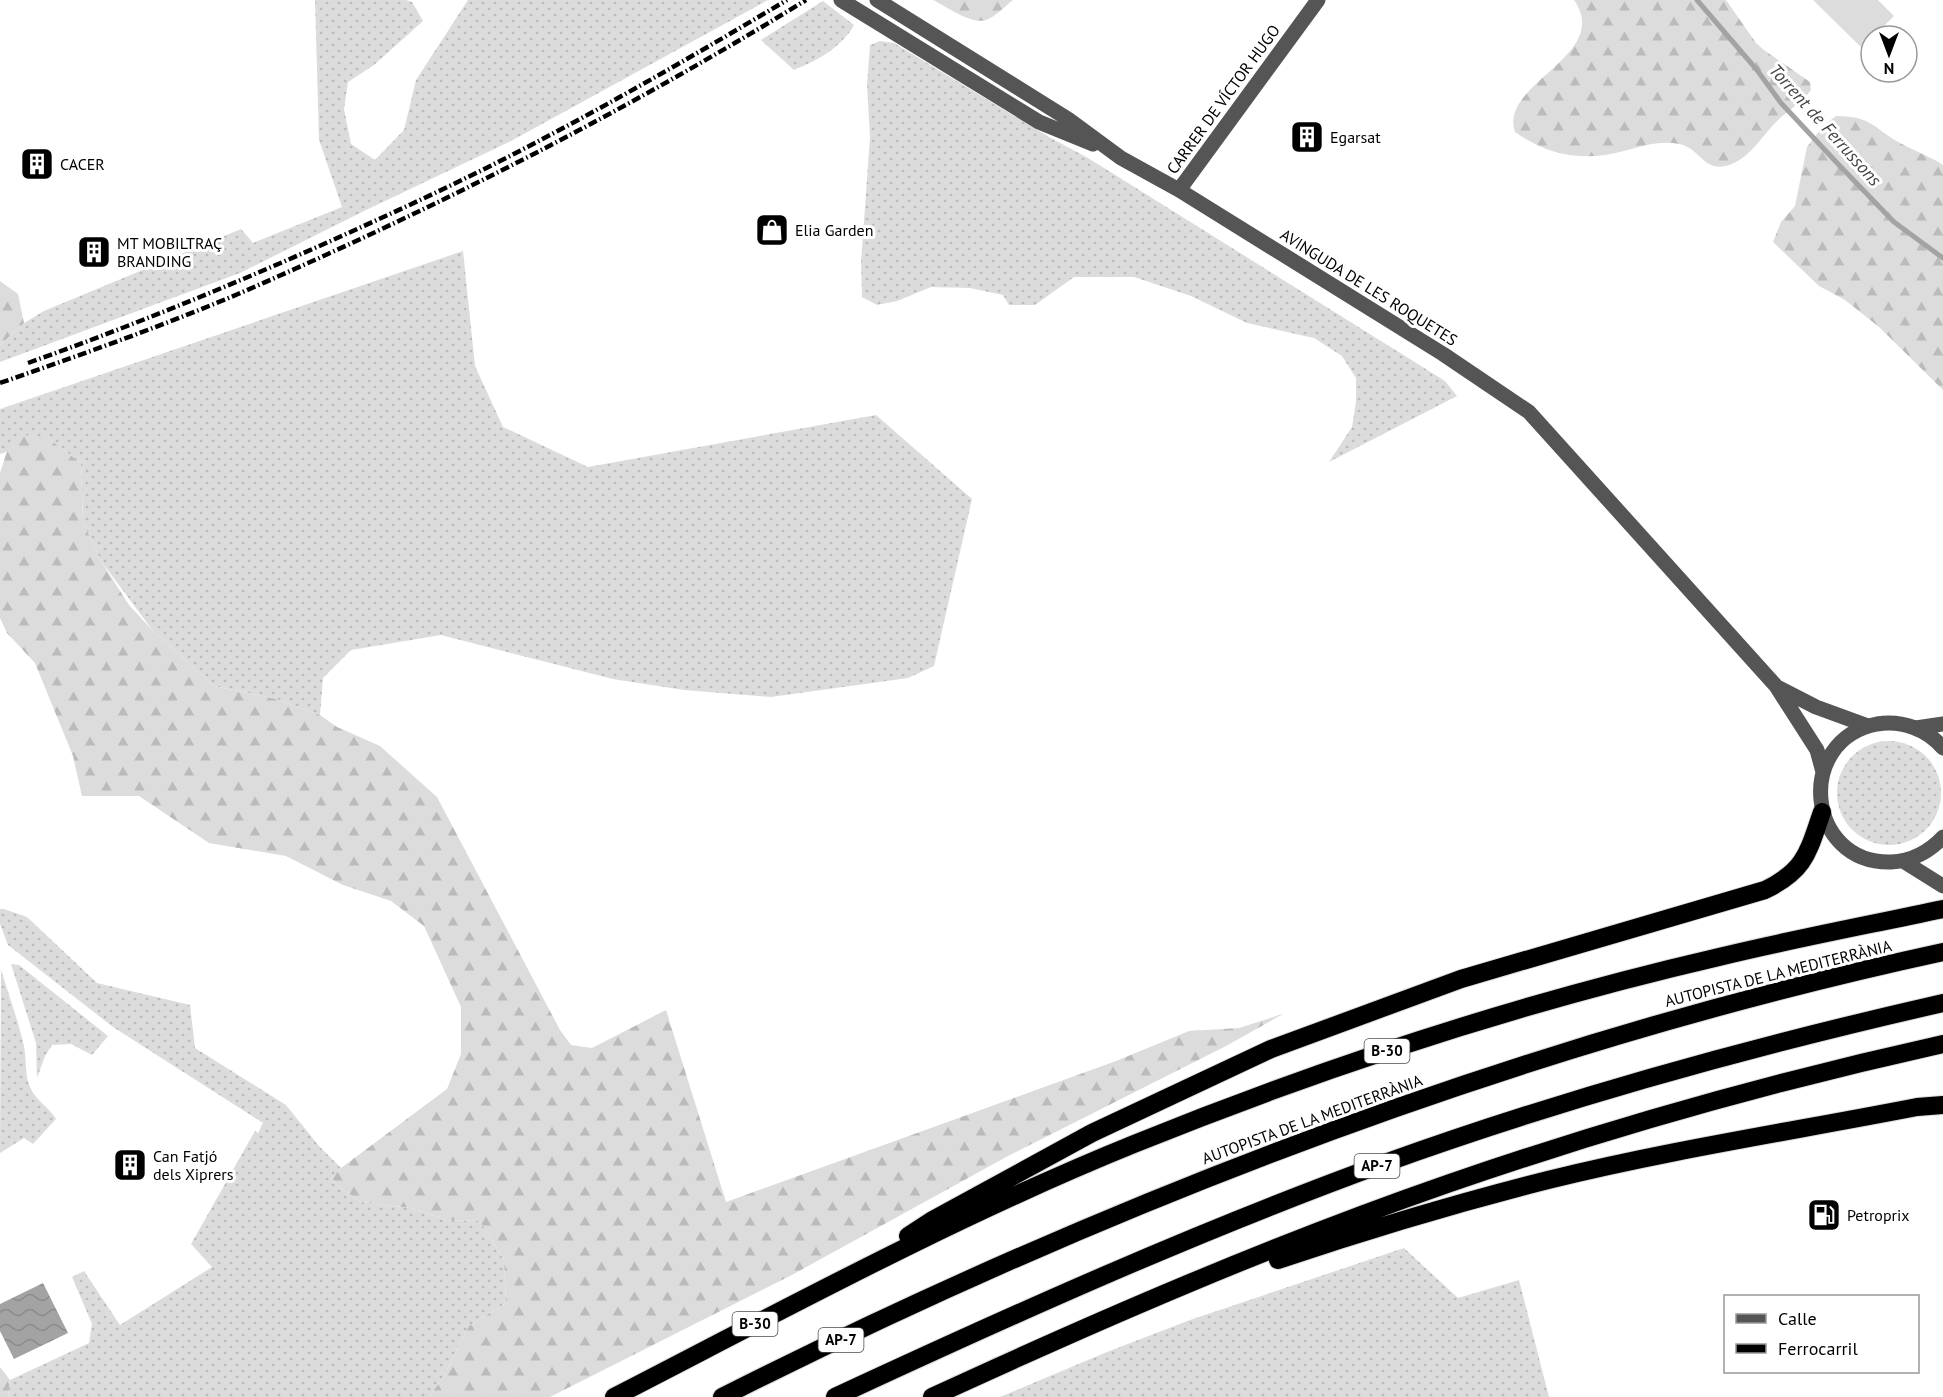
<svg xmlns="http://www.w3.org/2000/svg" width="1943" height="1397" viewBox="0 0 1943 1397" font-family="'PT Sans',sans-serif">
	<defs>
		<pattern id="grass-dots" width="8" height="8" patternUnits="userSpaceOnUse" patternTransform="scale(1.5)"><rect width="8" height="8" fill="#dcdcdc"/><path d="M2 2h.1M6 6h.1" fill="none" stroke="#bbb" stroke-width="1.8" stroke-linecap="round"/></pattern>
		<pattern id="forest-firs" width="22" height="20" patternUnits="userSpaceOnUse" patternTransform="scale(1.5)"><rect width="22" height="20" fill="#dcdcdc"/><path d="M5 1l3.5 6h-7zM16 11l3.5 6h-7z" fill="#bbb"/></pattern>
		<pattern id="water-waves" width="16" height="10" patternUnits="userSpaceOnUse" patternTransform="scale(1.5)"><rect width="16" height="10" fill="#a3a3a3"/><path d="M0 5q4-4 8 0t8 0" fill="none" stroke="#8b8b8b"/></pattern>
	</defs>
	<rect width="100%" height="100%" fill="#fff"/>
	<!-- grass -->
	<path fill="url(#grass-dots)" d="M 315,0 L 406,0 L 412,2 L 423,21 L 374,65 L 348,82 L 344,109 L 351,144 L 375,160 L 404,130 L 416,80 L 468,0 L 768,0 L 511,141 L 364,211 L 240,273 L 0,362 L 0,345 L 24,323 L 44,311 L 241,229 L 253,243 L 342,207 L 319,140 Z
		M 823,1 L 854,25 C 841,48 818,60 794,70 L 761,40 Z
		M 880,41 L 894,43 L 1049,137 L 1088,158 L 1445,381 L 1457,396 L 1329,462 L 1352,427 L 1356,402 L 1356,378 L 1342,356 L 1314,338 L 1247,323 L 1191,296 L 1134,277 L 1074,277 L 1035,305 L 1009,305 L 1003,295 L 970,288 L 931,287 L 897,301 L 877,305 L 862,297 L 861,263 L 870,137 L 867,85 L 870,45 Z
		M 463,251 L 475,366 L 503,427 L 588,467 L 876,415 L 972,499 L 934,666 L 908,678 L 771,697 L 684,690 L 613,679 L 441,635 L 351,650 L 323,678 L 320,715 L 276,699 L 214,686 L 153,631 L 101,561 L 83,522 L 81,463 L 49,439 L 0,454 L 0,409 Z
		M1837 793a52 52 0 1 1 104 0a52 52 0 1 1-104 0Z
		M 0,909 L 4,909 L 27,917 L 97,983 L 190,1005 L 195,1048 L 286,1105 L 319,1146 L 341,1168 L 332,1178 L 336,1185 L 361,1202 L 411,1208 L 446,1220 L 480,1221 L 504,1260 L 506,1303 L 469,1326 L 444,1376 L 429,1397 L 8,1397 L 10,1380 L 89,1343 L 92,1324 L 72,1277 L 84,1271 L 120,1325 L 212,1267 L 191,1244 L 255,1131 L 258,1133 L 263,1123 L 113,1027 L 8,945 L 0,924 Z
		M 11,964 L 19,965 L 108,1036 L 92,1055 L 71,1044 L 52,1045 L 45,1056 L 37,1078 L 36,1043 Z
		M 1,970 C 9,995 18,1021 24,1046 C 27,1060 24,1073 30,1087 C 36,1101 49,1107 56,1119 L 33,1144 L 24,1138 L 0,1153 Z
		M 1404,1248 L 1458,1298 L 1519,1280 L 1549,1397 L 1000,1397 L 1107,1352 L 1190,1320 Z"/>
	<!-- forest -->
	<path fill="url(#forest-firs)" d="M 933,0 L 1013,0 C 1005,6 995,17 986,20 C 971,25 946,6 933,0 Z
		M 1574,0 L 1726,0 L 1756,43 L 1764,50 L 1810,82 L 1811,90 C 1802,103 1788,110 1777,121 C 1761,137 1749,160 1726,166 C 1703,171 1700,148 1679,144 C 1661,140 1641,146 1624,151 C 1584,162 1549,156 1515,132 C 1498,83 1613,56 1574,0 Z
		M 1836,116 C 1872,116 1873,128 1900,143 C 1914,151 1930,156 1943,165 L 1943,390 L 1879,327 L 1845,300 L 1819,286 L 1773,242 L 1781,222 L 1795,206 L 1807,147 L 1823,126 Z
		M 0,281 L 18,294 L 24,323 L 0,345 Z
		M 20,434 L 49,439 L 81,463 L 83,522 L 101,561 L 129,605 L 153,631 L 214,686 L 276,699 L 320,715 L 337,727 L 380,746 L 437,797 L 560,1030 L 571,1045 L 592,1048 L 666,1010 L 726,1202 L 1116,1061 L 1189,1031 L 1239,1028 L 1283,1014 L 1226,1046 L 1008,1156 L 790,1276 L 550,1397 L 429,1397 L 444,1376 L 469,1326 L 506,1303 L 504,1260 L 480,1221 L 446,1220 L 411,1208 L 361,1202 L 336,1185 L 332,1178 L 341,1168 L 447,1089 L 461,1054 L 461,1007 L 424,926 L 391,901 L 343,885 L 286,856 L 209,843 L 139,796 L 82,796 L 73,756 L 35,663 L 7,633 L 0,618 L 0,473 L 10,442 Z
		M 0,1367 L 10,1380 L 8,1397 L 0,1397 Z"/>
	<!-- pitch -->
	<path fill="#dcdcdc" d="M 1813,0 L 1878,0 L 1894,16 L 1874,36 L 1871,36 L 1871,39 L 1862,48 Z"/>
	<!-- water -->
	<path fill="url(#water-waves)" d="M 43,1283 L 68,1333 L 14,1359 L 0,1331 L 0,1304 Z"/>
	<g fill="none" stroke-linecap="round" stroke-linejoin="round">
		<!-- stream -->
		<path stroke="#a3a3a3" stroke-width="5" d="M 1697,0 L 1757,70 L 1781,103 L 1839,165 L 1894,222 L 1943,258"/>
		<!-- highway casing -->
		<g stroke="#dbdbdb" stroke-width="20">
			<path id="highway" d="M 908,1236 L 931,1221 L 1092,1133 L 1271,1049 L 1461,979 L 1765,890 C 1806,870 1808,852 1822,812
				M 1278,1260 C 1367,1230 1457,1203 1548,1180 C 1669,1150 1794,1131 1917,1107 L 1943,1105
				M 614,1397 C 785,1309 956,1216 1134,1144 C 1324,1067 1520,1003 1719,957 C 1793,939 1868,925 1943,909
				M 722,1397 C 1109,1202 1518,1044 1943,952
				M 835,1397 C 1016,1313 1198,1231 1385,1163 C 1568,1097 1754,1046 1943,1003
				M 932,1397 C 1101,1319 1274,1244 1450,1183 C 1612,1127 1776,1081 1943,1044"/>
		</g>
		<!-- minor -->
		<path stroke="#555" stroke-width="15" d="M 841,0 L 1039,122 L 1093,144
			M 877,0 L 1068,119 L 1121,158 L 1179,190 L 1443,354 L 1529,412 L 1776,686 L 1817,750 L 1823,772
			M 1179,190 L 1318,0
			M 1777,687 L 1816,707 L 1868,726
			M 1916,728 L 1943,724
			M 1943,748 C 1927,729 1902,720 1877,724 C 1794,740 1806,864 1891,862 C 1911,861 1929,852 1943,837
			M 1903,861 L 1943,886"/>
		<!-- highway -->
		<use href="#highway" stroke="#000" stroke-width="18"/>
		<!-- rail -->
		<path stroke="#000" stroke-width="4.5" stroke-dasharray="9 3 1.5 3" stroke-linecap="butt" d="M 28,363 C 168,313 304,255 437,192 C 557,135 673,68 787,0
			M 0,383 C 80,355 160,327 238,294 C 434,209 625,112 806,0"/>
	</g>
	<!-- icons -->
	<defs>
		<g id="building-square" transform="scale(1.725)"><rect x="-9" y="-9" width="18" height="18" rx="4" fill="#000" stroke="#fff"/><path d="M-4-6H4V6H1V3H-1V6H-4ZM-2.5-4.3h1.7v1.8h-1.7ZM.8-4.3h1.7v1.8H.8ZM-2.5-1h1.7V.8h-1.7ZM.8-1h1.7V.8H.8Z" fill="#fff"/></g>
		<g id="shop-square" transform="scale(1.725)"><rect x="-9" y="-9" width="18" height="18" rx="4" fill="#000" stroke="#fff"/><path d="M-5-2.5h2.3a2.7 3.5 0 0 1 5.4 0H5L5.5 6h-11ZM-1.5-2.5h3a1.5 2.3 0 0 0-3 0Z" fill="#fff"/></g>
		<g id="fuel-square" transform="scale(1.725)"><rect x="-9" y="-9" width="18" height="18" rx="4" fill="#000" stroke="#fff"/><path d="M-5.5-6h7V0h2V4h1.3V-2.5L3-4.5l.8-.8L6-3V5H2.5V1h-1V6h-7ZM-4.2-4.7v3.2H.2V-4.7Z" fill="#fff"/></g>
	</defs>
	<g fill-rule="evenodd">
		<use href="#building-square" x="1307" y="137"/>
		<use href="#building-square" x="37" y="164"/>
		<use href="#shop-square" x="772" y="230"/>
		<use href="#building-square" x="94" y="252"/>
		<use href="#building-square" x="130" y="1165"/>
		<use href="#fuel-square" x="1824" y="1215"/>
	</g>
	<g text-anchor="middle" stroke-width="6" stroke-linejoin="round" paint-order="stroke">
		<!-- shield labels -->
		<g fill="#fff" stroke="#4c4c4c" stroke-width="1.5">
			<rect x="1364.5" y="1039" width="45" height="24" rx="4.5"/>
			<rect x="1354.5" y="1154" width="45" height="24" rx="4.5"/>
			<rect x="732.5" y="1312" width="45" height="24" rx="4.5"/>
			<rect x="818.5" y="1328" width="45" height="24" rx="4.5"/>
		</g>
		<g font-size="15" font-weight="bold" fill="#000">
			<text x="1387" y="1056">B-30</text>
			<text x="1377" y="1171">AP-7</text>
			<text x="755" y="1329">B-30</text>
			<text x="841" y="1345">AP-7</text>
		</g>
		<!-- street labels -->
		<g font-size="16" fill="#000" stroke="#fff">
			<text transform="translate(1223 99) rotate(-54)" y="6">CARRER DE VÍCTOR HUGO</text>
			<text transform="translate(1369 287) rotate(32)" y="6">AVINGUDA DE LES ROQUETES</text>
			<text transform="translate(1778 973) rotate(-14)" y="6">AUTOPISTA DE LA MEDITERRÀNIA</text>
			<text transform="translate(1312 1119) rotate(-20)" y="6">AUTOPISTA DE LA MEDITERRÀNIA</text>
		</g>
		<!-- poi labels -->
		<g font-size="16" fill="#000" stroke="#fff" text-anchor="start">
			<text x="1330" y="143">Egarsat</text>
			<text x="60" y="170">CACER</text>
			<text x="795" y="236">Elia Garden</text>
			<text x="117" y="249">MT MOBILTRAÇ<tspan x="117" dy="18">BRANDING</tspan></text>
			<text x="153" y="1162">Can Fatjó<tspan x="153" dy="18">dels Xiprers</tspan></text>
			<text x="1847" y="1221">Petroprix</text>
		</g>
		<!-- water labels -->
		<g font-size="18" font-style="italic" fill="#444" stroke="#fff">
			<text transform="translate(1825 125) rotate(48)" y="6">Torrent de Ferrussons</text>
		</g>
	</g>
	<!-- legend -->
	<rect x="1724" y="1295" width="195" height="78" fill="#ffffff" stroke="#999999" stroke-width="1.5"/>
	<rect x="1736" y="1314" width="30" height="9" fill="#555555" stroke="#999999" stroke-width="1.5"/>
	<text x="1778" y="1325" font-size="18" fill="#000000">Calle</text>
	<rect x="1736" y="1344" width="30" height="9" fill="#000000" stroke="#999999" stroke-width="1.5"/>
	<text x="1778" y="1355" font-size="18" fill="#000000">Ferrocarril</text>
	<!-- north arrow -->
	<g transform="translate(1889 54) rotate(180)"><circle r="28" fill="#ffffff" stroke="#999999" stroke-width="1.5"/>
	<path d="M0-4.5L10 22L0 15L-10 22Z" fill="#000000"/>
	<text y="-9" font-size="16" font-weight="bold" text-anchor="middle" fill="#000000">N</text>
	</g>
</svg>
